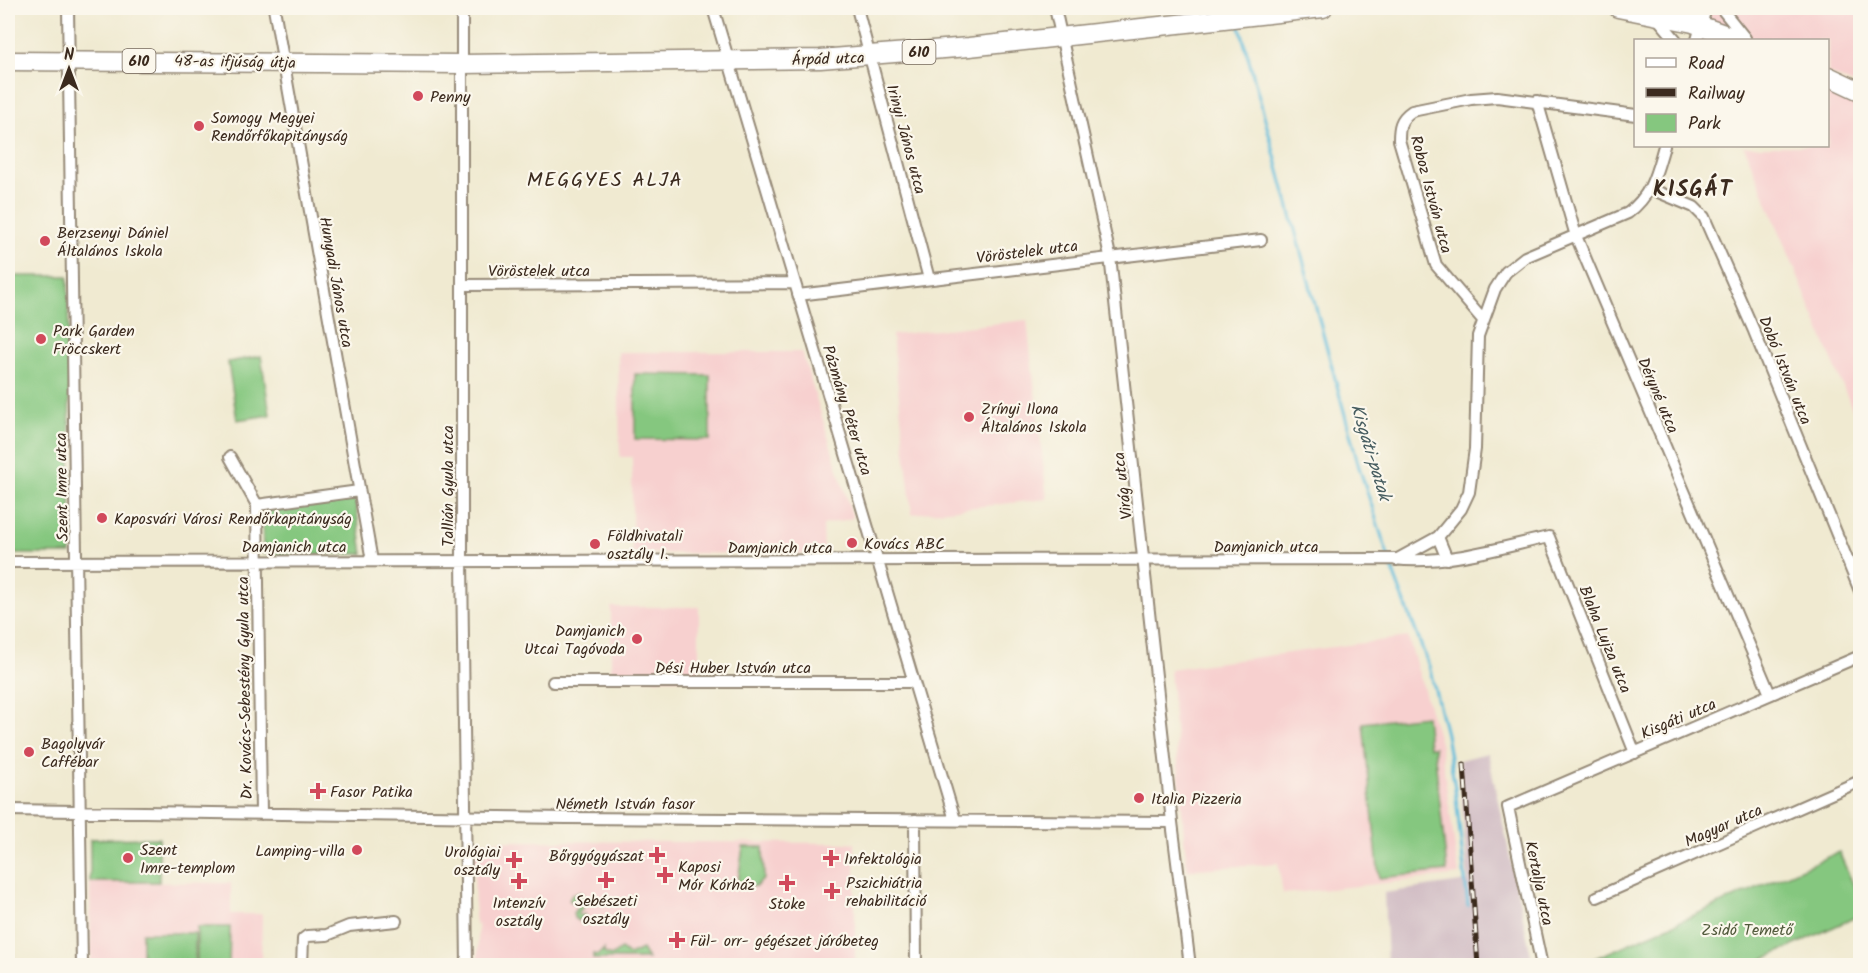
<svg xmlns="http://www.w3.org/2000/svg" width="1868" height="973" viewBox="0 0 1868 973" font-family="Kalam,sans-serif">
	<rect width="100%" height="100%" fill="#fbf7ec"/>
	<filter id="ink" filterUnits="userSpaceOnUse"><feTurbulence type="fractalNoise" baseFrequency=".0167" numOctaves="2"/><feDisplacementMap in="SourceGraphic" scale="12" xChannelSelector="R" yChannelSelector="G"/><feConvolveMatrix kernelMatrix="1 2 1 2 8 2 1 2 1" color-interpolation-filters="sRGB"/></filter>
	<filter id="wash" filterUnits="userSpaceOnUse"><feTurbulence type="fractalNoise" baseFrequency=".008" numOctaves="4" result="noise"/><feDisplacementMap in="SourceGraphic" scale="24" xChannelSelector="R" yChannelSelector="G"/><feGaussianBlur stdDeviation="1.35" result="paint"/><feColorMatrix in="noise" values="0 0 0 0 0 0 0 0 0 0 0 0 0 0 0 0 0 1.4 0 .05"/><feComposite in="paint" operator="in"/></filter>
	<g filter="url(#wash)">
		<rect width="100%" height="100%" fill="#f0ead1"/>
		<!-- built -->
		<path fill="#f7d0cf" d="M 1706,8 L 1860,8 L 1860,87 L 1828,73 L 1828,40 L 1746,40 L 1701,25 Z
			M 1828,77 L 1860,91 L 1860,428 L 1744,146 L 1828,146 Z
			M 1027,320 L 1047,499 L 912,514 L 892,335 Z
			M 618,352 L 802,352 L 853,518 L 823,525 L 824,554 L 632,553 L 632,457 L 620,457 Z
			M 611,607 L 699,607 L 699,679 L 611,679 Z
			M 1408,637 L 1440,743 L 1459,875 L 1283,894 L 1278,863 L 1187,870 L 1170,669 Z
			M 474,841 L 855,843 L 855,965 L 478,965 L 478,925 L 475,925 Z
			M 90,882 L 231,883 L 231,914 L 262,914 L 261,965 L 91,965 Z"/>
		<!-- industrial -->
		<path fill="#d2bec5" d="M 1488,753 L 1533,965 L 1387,965 L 1384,893 L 1468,881 L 1459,760 Z"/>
		<!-- green -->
		<path fill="#85c77f" stroke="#60784e" stroke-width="1.5" d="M 8,271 L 13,276 L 68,276 L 71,554 L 8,554 Z
			M 261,356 L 270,415 L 237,420 L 228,362 Z
			M 635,374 L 710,375 L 710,440 L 635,439 Z
			M 355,499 L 363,554 L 263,554 L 262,512 Z
			M 1426,716 L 1429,747 L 1434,747 L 1447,871 L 1379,878 L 1363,723 Z
			M 159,838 L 159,882 L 90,882 L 90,839 Z
			M 743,847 L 763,847 L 764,879 L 756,886 L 747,887 L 738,881 Z
			M 1839,852 L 1860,900 L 1860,915 L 1751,965 L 1580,965 Z
			M 580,892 L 585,897 L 585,904 L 578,914 L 581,916 L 585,914 L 586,918 L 579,921 L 574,918 L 573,913 L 580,904 L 579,899 L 576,898 L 574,903 L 569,900 L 572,894 Z
			M 197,927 L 230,927 L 229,965 L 197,965 Z
			M 142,933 L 195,933 L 195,965 L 142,965 Z
			M 604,949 L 604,953 L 611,956 L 621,949 L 629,955 L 642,949 L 648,959 L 593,959 L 593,954 L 598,955 Z"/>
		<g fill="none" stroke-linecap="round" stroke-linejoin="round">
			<!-- stream -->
			<path stroke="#5dbcdb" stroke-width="3" d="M 1239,23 L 1359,467 L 1395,577 L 1429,666 L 1446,734 L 1455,788 L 1468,906"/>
		</g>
	</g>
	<g filter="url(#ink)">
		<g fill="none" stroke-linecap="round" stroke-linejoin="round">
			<!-- street casing -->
			<g stroke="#968a78" stroke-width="14">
				<path id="street" d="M 68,8 L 82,966
					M 274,8 L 372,561
					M 462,8 L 462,561 L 467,966
					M 713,8 L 955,820
					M 857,8 L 929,279
					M 1055,8 L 1110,256 L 1172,822 L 1190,966
					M 1721,8 L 1745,38
					M 1676,40 L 1654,14 L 1680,8
					M 1697,40 L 1706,8
					M 1537,101 L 1576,236 L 1770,694
					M 1651,189 L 1694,207 L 1704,217 L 1754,331 L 1860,591
					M 463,285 L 795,283
					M 798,295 L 1261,240
					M 1482,319 L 1436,265 L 1399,140 C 1399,127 1400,119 1412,111 L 1471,99 L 1497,97 L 1636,115
					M 230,457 L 257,505 L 261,814
					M 257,505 L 359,491
					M 1438,537 L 1447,559
					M 1396,560 L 1438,537 L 1461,509 L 1469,492 L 1475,449 L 1478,336 L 1495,289 L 1506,272 L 1525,257 L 1628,213 C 1652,195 1656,173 1664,146
					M 8,562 L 1394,559 C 1446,565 1498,548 1549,537 L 1635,753
					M 553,682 L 913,682
					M 8,810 L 566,818 L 1172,822
					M 915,820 L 916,966
					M 1597,897 L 1860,781
					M 302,966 L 303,939 L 307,936 L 327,935 L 349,926 L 396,921
					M 1542,966 L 1508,807 L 1860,656"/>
			</g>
			<!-- primary casing -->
			<g stroke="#968a78" stroke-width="21">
				<path id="primary" d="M 1618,8 L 1693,23 L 1741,40
					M 8,61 L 463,64 L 820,59 L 969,47 L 1323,8
					M 1828,76 L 1860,91"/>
			</g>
			<!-- street -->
			<use href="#street" stroke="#fff" stroke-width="10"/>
			<!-- primary -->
			<use href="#primary" stroke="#fff" stroke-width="18"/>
			<!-- rail casing -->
			<g stroke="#3b2a1e" stroke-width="5">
				<path id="rail" d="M 1464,764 L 1478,966"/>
			</g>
			<!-- rail -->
			<use href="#rail" stroke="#fbf7ec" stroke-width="3" stroke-dasharray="9" stroke-linecap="butt"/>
		</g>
	</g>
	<!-- markers -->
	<g fill="#d1495b" stroke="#fbf7ec" stroke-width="2">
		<circle cx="418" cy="96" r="6"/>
		<circle cx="199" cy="126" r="6"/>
		<circle cx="45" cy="241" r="6"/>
		<circle cx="41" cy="339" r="6"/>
		<circle cx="969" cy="417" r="6"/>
		<circle cx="102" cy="518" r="6"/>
		<circle cx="852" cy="543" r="6"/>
		<circle cx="595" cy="544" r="6"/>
		<circle cx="637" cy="639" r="6"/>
		<circle cx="29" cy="752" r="6"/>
		<path d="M315 782h6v6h6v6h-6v6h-6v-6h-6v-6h6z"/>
		<circle cx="1139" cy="798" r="6"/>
		<circle cx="357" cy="850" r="6"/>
		<path d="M654 846h6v6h6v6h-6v6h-6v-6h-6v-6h6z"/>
		<circle cx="128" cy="858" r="6"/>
		<path d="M828 849h6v6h6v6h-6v6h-6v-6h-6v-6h6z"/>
		<path d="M511 851h6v6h6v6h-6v6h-6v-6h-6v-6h6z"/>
		<path d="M662 866h6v6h6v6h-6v6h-6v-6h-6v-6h6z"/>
		<path d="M603 871h6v6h6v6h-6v6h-6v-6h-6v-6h6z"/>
		<path d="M516 872h6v6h6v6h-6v6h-6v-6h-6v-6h6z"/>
		<path d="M784 874h6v6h6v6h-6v6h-6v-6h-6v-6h6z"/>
		<path d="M829 882h6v6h6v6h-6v6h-6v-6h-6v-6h6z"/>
		<path d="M674 931h6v6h6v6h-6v6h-6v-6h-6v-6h6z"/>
	</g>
	<g text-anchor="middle" stroke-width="4.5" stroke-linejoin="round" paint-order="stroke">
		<!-- shield labels -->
		<g fill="#fbf7ec" stroke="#75685c" stroke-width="1.5">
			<rect x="902.5" y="40" width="33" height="24" rx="4.5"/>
			<rect x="122.5" y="49" width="33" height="24" rx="4.5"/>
		</g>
		<g font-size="15" font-weight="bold" fill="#3b2a1e">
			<text x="919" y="57">610</text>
			<text x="139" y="66">610</text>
		</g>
		<!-- street labels -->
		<g font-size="16" fill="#3b2a1e" stroke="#fbf7ec">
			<text transform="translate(828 58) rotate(-2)" y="6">Árpád utca</text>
			<text transform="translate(235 61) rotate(1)" y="6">48-as ifjúság útja</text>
			<text transform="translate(907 139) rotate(75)" y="6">Irinyi János utca</text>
			<text transform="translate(1432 194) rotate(75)" y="6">Roboz István utca</text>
			<text transform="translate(1027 251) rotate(-7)" y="6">Vöröstelek utca</text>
			<text x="539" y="276">Vöröstelek utca</text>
			<text transform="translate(337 282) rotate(80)" y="6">Hunyadi János utca</text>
			<text transform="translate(1786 370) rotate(68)" y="6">Dobó István utca</text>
			<text transform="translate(1659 395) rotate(67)" y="6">Déryné utca</text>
			<text transform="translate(848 410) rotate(73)" y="6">Pázmány Péter utca</text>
			<text transform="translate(447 486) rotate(-90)" y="6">Tallián Gyula utca</text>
			<text transform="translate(1122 486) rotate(-97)" y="6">Virág utca</text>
			<text transform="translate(61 487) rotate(-91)" y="6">Szent Imre utca</text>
			<text x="294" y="552">Damjanich utca</text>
			<text x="1266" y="552">Damjanich utca</text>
			<text x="780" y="553">Damjanich utca</text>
			<text transform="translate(1606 639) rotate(68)" y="6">Blaha Lujza utca</text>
			<text x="733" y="673">Dési Huber István utca</text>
			<text transform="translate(244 688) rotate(-91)" y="6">Dr. Kovács-Sebestény Gyula utca</text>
			<text transform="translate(1678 718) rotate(-23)" y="6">Kisgáti utca</text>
			<text x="625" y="809">Németh István fasor</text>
			<text transform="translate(1723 825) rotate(-24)" y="6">Magyar utca</text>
			<text transform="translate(1540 883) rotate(78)" y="6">Kertalja utca</text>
		</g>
		<!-- poi labels -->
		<g font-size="16" fill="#3b2a1e" stroke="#fbf7ec" text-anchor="start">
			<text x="430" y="102">Penny</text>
			<text x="211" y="123">Somogy Megyei<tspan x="211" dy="18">Rendőrfőkapitányság</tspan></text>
			<text x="57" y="238">Berzsenyi Dániel<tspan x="57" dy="18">Általános Iskola</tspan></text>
			<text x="53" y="336">Park Garden<tspan x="53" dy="18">Fröccskert</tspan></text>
			<text x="981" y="414">Zrínyi Ilona<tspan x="981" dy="18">Általános Iskola</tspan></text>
			<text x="114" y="524">Kaposvári Városi Rendőrkapitányság</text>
			<text x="607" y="541">Földhivatali<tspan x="607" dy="18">osztály 1.</tspan></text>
			<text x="864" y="549">Kovács ABC</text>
			<text x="625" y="636" text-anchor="end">Damjanich<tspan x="625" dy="18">Utcai Tagóvoda</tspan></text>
			<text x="41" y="749">Bagolyvár<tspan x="41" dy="18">Caffébar</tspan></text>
			<text x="330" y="797">Fasor Patika</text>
			<text x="1151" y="804">Italia Pizzeria</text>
			<text x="140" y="855">Szent<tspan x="140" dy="18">Imre-templom</tspan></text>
			<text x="345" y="856" text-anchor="end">Lamping-villa</text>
			<text x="500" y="857" text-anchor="end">Urológiai<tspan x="500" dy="18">osztály</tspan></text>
			<text x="644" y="861" text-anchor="end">Bőrgyógyászat</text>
			<text x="844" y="864">Infektológia</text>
			<text x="678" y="872">Kaposi<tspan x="678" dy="18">Mór Kórház</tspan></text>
			<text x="846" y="888">Pszichiátria<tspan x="846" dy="18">rehabilitáció</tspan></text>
			<text x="606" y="906" text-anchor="middle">Sebészeti<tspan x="606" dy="18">osztály</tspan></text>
			<text x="519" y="908" text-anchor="middle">Intenzív<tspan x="519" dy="18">osztály</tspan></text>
			<text x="787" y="909" text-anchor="middle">Stoke</text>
			<text x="690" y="946">Fül- orr- gégészet járóbeteg</text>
		</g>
		<!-- park labels -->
		<g font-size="16" fill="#51593b" stroke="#fbf7ec">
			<text x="1747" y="935">Zsidó Temető</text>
		</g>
		<!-- water labels -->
		<g font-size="18" font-style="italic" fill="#475d60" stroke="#fbf7ec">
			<text transform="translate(1371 452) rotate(73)" y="6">Kisgáti-patak</text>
		</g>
		<!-- quarter labels -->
		<g font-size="20" letter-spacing="1.5" fill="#3b2a1e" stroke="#fbf7ec">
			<text x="605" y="186">MEGGYES ALJA</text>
		</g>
		<!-- district labels -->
		<g font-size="22" font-weight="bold" letter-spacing="1.5" fill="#3b2a1e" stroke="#fbf7ec">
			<text x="1693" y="196">KISGÁT</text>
		</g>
	</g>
	<!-- margin -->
	<rect width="1868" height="973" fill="none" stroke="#fbf7ec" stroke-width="30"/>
	<!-- legend -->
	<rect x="1634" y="39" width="195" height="108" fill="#fbf7ec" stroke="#aea59a" stroke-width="1.5"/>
	<rect x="1646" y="58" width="30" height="9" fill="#ffffff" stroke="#aea59a" stroke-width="1.5"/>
	<text x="1688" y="69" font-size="18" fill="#3b2a1e">Road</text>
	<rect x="1646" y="88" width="30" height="9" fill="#3b2a1e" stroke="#aea59a" stroke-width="1.5"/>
	<text x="1688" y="99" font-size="18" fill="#3b2a1e">Railway</text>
	<rect x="1646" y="114" width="30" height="18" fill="#85c77f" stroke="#aea59a" stroke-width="1.5"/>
	<text x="1688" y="129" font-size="18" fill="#3b2a1e">Park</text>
	<!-- north arrow -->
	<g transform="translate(69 69)" stroke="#fbf7ec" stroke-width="4.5" paint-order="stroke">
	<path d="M0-4.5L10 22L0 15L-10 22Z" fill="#3b2a1e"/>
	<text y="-9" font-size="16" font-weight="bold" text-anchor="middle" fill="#3b2a1e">N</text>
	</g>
</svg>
